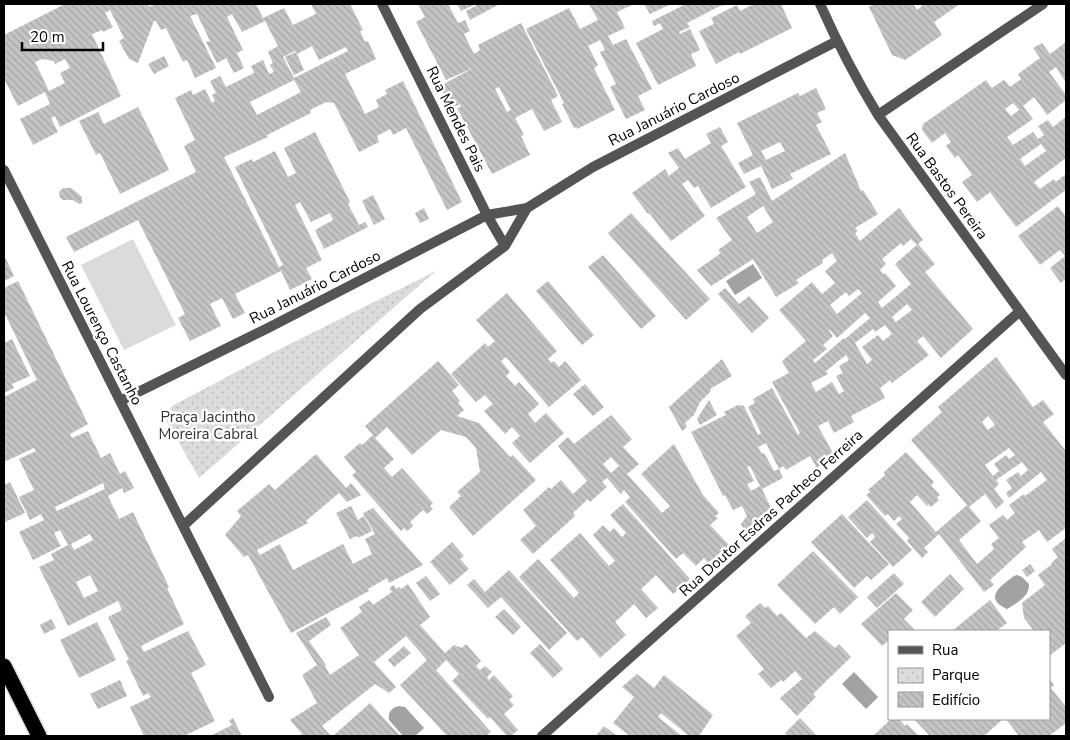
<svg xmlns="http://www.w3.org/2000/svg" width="1070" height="740" viewBox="0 0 1070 740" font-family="'Nunito Sans',sans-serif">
	<defs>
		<pattern id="park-dots" width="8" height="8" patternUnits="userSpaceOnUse" patternTransform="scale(1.25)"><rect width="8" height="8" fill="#dbdbdb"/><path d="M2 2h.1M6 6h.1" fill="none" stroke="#bababa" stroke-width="1.8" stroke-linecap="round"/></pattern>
		<pattern id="building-back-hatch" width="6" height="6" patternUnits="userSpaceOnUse" patternTransform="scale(1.25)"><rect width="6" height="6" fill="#c4c4c4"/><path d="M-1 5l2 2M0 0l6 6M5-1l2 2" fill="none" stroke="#a7a7a7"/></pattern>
	</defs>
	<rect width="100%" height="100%" fill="#fff"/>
	<!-- green -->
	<path fill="#dbdbdb" d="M 133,239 L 176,325 L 124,350 L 81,265 Z"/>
	<!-- park -->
	<path fill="url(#park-dots)" d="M 438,270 L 438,269 L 199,478 L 165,418 L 172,406 L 272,353 Z"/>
	<!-- water -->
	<path fill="#a2a2a2" d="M 753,264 L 762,278 L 735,295 L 726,281 Z
		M 1017,575 L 1022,577 L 1029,584 C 1030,596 1017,603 1007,609 C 982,598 1002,585 1014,576 Z
		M 854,672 L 878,697 L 866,709 L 842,684 Z
		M 399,706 L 405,707 L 424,728 L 415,736 L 403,736 L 389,720 C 388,712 391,708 399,706 Z"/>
	<!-- building -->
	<path fill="url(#building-back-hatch)" fill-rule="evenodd" d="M 65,4 L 148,4 L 149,7 L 153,5 L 152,4 L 256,4 L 263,18 L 284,8 L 293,25 L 316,14 L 311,4 L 350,4 L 363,30 L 360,31 L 365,42 L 368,41 L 376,59 L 345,74 L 365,114 L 379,107 L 376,100 L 387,94 L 385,90 L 403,81 L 462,202 L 447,210 L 406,128 L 393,135 L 390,129 L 377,136 L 379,142 L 359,152 L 334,103 L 326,102 L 310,110 L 311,113 L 267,135 L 268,137 L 224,157 L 279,267 L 283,265 L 235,167 L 252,159 L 253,162 L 275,151 L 288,177 L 296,173 L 284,148 L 315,132 L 350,202 L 348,204 L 359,225 L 365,222 L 368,227 L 324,249 L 315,230 L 333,220 L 330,213 L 311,222 L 300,202 L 295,205 L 322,260 L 306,268 L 312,279 L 290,290 L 281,271 L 235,294 L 245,313 L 233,319 L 222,298 L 210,304 L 221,326 L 190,341 L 178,318 L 185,314 L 138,220 L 74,252 L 66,237 L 196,172 L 184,146 L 195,140 L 175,98 L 191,90 L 193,95 L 205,89 L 212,103 L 215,101 L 212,95 L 216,93 L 210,81 L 220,76 L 226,87 L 254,73 L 251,66 L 263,60 L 269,74 L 274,72 L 270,65 L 273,63 L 268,52 L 278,46 L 265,21 L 242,32 L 232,14 L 227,17 L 243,50 L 237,53 L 244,68 L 234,73 L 226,58 L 217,63 L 206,42 L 210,41 L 197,14 L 190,16 L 216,68 L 195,78 L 187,60 L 183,62 L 166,28 L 161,30 L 156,21 L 154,21 L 138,63 L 129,59 L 119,41 L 124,38 L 110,10 L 105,13 L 113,27 L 103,32 L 102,30 L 92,34 L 121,96 L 60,127 L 55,116 L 51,118 L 58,132 L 33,145 L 20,119 L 50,104 L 45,92 L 18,106 L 4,79 L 4,35 ZM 312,46 L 319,60 L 346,47 L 348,51 L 294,78 L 283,57 L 295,51 L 294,49 L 297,54 ZM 42,59 L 54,61 L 55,64 L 65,59 L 70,68 L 60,73 L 65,83 L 49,91 L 35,62 ZM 294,80 L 301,92 L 257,115 L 250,102 Z
		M 418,4 L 448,4 L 458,23 L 465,20 L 470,31 L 464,34 L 474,54 L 480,50 L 478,45 L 521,23 L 558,96 L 551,100 L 562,122 L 544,131 L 532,109 L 515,118 L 524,135 L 521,136 L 530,155 L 492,174 L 457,108 L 461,107 L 460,104 L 451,109 L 440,86 L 475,67 L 446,80 L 416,22 L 425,17 ZM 499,87 L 511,110 L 507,112 L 495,89 Z
		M 457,4 L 476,4 L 461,11 Z
		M 479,4 L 497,4 L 498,5 L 470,20 L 466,11 Z
		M 589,4 L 634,4 L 617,12 L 625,28 L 608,36 L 613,45 L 626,39 L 652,89 L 638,96 L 645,110 L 626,119 L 610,87 L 616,84 L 600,52 L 605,50 L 600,40 L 588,46 L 598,65 L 594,68 L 615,110 L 577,129 L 577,127 L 574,128 L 562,104 L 564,103 L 526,29 L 569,8 L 580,29 L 598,20 Z
		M 644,4 L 671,4 L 650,14 Z
		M 686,4 L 728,4 L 723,6 L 722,5 L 687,23 L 690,27 L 679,32 L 680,34 L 690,29 L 700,50 L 691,54 L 696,66 L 658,85 L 636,43 L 663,29 L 660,23 L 654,26 L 652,21 Z
		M 754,4 L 781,4 L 792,28 L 740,54 L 739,52 L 716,64 L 699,31 L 714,24 L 711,18 L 737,5 L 740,11 Z
		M 873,4 L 913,4 L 917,10 L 922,6 L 921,4 L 960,4 L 934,22 L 942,35 L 905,60 L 892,55 L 869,7 Z
		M 1066,42 L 1066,83 L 1056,67 L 1049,72 L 1066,95 L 1066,100 L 1047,115 L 1034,97 L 1023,106 L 1033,119 L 1007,137 L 1013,145 L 1033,132 L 1038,139 L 1044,135 L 1038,126 L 1048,120 L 1053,127 L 1066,117 L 1065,137 L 1066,158 L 1034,182 L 1040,189 L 1054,179 L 1056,182 L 1066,174 L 1066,190 L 1016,227 L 990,192 L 977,202 L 962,182 L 972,175 L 958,155 L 955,158 L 946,146 L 951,142 L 945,133 L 932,143 L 922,130 L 923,124 L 986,80 L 992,88 L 1004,80 L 1010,87 L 1021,79 L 1018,74 L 1040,58 L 1033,48 L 1042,43 L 1050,54 ZM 1013,103 L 1019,110 L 1011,116 L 1005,109 ZM 1041,144 L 1046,151 L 1025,166 L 1020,159 Z
		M 296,52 L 304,70 L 294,75 L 285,57 Z
		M 164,56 L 169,66 L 154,74 L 148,64 Z
		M 816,88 L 826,109 L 817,113 L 822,122 L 816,125 L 831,154 L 790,174 L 793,179 L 772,189 L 761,166 L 744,174 L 738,163 L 753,155 L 737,123 L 798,93 L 800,96 ZM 780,142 L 785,151 L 766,160 L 761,151 Z
		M 138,107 L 169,170 L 120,194 L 100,153 L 96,155 L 79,121 L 98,112 L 104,124 Z
		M 720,127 L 728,142 L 721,146 L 746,187 L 711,208 L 698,186 L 694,188 L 688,180 L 682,184 L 705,216 L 671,241 L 649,213 L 648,214 L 632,193 L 665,169 L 669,176 L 679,168 L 668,153 L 678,148 L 685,159 L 711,143 L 706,134 Z
		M 845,153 L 861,191 L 863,190 L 878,214 L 855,228 L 858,231 L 855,233 L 860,241 L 899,208 L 923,240 L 917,245 L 911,239 L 903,246 L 901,243 L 882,259 L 886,264 L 880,270 L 883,274 L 885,273 L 896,286 L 878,302 L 882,308 L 911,284 L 895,264 L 918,244 L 935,264 L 925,272 L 973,329 L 941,358 L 923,336 L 917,341 L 929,355 L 892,383 L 890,380 L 880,388 L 885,398 L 851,416 L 854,422 L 834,433 L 828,421 L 818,426 L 833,453 L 817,468 L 810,456 L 786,470 L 783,466 L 779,469 L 766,443 L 758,447 L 762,454 L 764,453 L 774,471 L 779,469 L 783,478 L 762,489 L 771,508 L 744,532 L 741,524 L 747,516 L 742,506 L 733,510 L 725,495 L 723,496 L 691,432 L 726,415 L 724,412 L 738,405 L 744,406 L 758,435 L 761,433 L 748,407 L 755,403 L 753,399 L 772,388 L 798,435 L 800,433 L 772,382 L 789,373 L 782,361 L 806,341 L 779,310 L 812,282 L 822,294 L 835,283 L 825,271 L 837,261 L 832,253 L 822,260 L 823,263 L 796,280 L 799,283 L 776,297 L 753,259 L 711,286 L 697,270 L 721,253 L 718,250 L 732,240 L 716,218 L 756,194 L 749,182 L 760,177 L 772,201 ZM 763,206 L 773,222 L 757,233 L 747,217 ZM 858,289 L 862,293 L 837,314 L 830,305 L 846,292 L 849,296 ZM 907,304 L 912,310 L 896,322 L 892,317 ZM 865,313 L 870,318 L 845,339 L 844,338 L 815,363 L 813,360 L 827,349 L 823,345 L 833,336 L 829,331 L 830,330 L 837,338 ZM 885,325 L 892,334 L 883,341 L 878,335 L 862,347 L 872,360 L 867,364 L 855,343 L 873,329 L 875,332 ZM 846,355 L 849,360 L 839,366 L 843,373 L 836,376 L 844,391 L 839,394 L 832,382 L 816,392 L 811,383 L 828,374 L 826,371 ZM 750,466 L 760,486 L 751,491 L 747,484 L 754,481 L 747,467 Z
		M 63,188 L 71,188 L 75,191 L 82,197 L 82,203 L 79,204 L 73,200 L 63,200 L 60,198 L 59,192 Z
		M 373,195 L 385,219 L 374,225 L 362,201 Z
		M 1058,206 L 1066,217 L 1066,282 L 1064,280 L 1061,283 L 1050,268 L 1065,256 L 1060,250 L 1040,265 L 1018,236 Z
		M 424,208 L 429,219 L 420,223 L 415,213 Z
		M 631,213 L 710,299 L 686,320 L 608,233 Z
		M 4,255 L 14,276 L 4,281 Z
		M 603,255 L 656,316 L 641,329 L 588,267 Z
		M 18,281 L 88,424 L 70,434 L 72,438 L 88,431 L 101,458 L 110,453 L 120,474 L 125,471 L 134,488 L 124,493 L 122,488 L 108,496 L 119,519 L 133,512 L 169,587 L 167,588 L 184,624 L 141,646 L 144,652 L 188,631 L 206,665 L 191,673 L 215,721 L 184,736 L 144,736 L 130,707 L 151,697 L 148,693 L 143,696 L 126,661 L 129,660 L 108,617 L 122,610 L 118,601 L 68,626 L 39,567 L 54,560 L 51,554 L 68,545 L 60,530 L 54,533 L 61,546 L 33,560 L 19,532 L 44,520 L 41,514 L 30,520 L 19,497 L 34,490 L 19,459 L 36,451 L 34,448 L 4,462 L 4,397 L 37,380 L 4,312 L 4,288 ZM 103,483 L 105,489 L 57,511 L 55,507 ZM 90,534 L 93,540 L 74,550 L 71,544 ZM 90,575 L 98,591 L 84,598 L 76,582 Z
		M 548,281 L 594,335 L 582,345 L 536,291 Z
		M 725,288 L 739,304 L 749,296 L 769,318 L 752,333 L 718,294 Z
		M 507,293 L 557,351 L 548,359 L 551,363 L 554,361 L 559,367 L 565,361 L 581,380 L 549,407 L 506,357 L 501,361 L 510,372 L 506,376 L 515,386 L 519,382 L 539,404 L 528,414 L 535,423 L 546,413 L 564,433 L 530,463 L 512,443 L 520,436 L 512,427 L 505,434 L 484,411 L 493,404 L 485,395 L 476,402 L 451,374 L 485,343 L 488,347 L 495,341 L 476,320 Z
		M 12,339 L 30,376 L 12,384 L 14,388 L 4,393 L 4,343 Z
		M 996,357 L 1033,407 L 1043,400 L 1054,414 L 1043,422 L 1066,451 L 1066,528 L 1047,542 L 1039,530 L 1022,542 L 1026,547 L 990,580 L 994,585 L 984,592 L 939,534 L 924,548 L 928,552 L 922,558 L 907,541 L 909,538 L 896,524 L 902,519 L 899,516 L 894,521 L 888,514 L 885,516 L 866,495 L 870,492 L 868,490 L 885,475 L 884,472 L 906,452 L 934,482 L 931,485 L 940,495 L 937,497 L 939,500 L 931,507 L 928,504 L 927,506 L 917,495 L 910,502 L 936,532 L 967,505 L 911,440 L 942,412 L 938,407 ZM 988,416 L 995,425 L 988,430 L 982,422 ZM 1009,448 L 1015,455 L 1009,459 L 1006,455 L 994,464 L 999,471 L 993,476 L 985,465 ZM 1022,462 L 1028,470 L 1021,476 L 1018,472 L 1006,480 L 1012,488 L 1006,493 L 1009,498 L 1041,472 L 1047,480 L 1025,496 L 1024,494 L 1009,505 L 1015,513 L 1007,520 L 1003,515 L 989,525 L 999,538 L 991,544 L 994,549 L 977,564 L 959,540 L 981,521 L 969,507 L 985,494 L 996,509 L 1004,502 L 994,489 L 999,484 L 996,480 Z
		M 722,359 L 732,376 L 710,389 L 711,391 L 700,402 L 694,415 L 685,423 L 687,427 L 682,431 L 669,407 Z
		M 438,361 L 459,385 L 452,391 L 460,401 L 458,403 L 464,410 L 457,416 L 479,423 L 510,457 L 513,455 L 536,480 L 473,536 L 449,507 L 461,496 L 457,492 L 480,472 L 476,448 L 466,437 L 441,430 L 412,455 L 387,427 L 375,438 L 394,459 L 384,468 L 392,477 L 402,468 L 433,503 L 430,506 L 433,509 L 427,514 L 423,510 L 410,522 L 413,526 L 407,531 L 404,528 L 401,531 L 352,475 L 356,472 L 344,457 L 360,443 L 362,445 L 373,435 L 365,426 Z
		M 585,384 L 604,407 L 593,416 L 573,394 Z
		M 709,400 L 717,415 L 700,425 L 697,419 Z
		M 611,415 L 632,439 L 623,447 L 639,464 L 627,474 L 662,513 L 670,506 L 641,474 L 674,444 L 703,495 L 719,513 L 715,516 L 718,518 L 710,525 L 729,545 L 708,563 L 704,558 L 696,566 L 683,553 L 676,559 L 625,502 L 630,497 L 624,490 L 621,494 L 607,478 L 602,482 L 607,487 L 590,502 L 588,499 L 573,513 L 575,516 L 533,554 L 520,540 L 536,526 L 523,510 L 549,487 L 551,489 L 561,480 L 573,494 L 587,481 L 558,446 L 568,437 L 574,444 ZM 611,457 L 619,466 L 611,473 L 603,464 Z
		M 316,454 L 346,488 L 351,483 L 361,495 L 347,502 L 339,493 L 306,521 L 308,523 L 257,550 L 260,555 L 280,544 L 293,570 L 343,544 L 353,564 L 372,554 L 365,539 L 375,534 L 363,513 L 373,508 L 423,565 L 389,583 L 387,578 L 368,589 L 369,591 L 291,633 L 248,555 L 244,557 L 225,535 L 241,516 L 237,511 L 269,484 L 275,490 Z
		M 10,482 L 25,513 L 5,522 L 4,519 L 4,485 Z
		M 867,500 L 912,550 L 893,567 L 870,542 L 875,537 L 872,533 L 867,538 L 848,517 Z
		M 623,504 L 690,579 L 673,594 L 656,575 L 641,589 L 658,608 L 646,618 L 634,604 L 615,622 L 626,635 L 600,658 L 582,637 L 577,641 L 519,577 L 538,559 L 574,598 L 579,593 L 550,560 L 580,533 L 609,566 L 615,561 L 593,535 L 603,525 L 610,532 L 614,528 L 622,537 L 626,533 L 610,515 Z
		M 351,506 L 358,520 L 364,516 L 372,531 L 358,538 L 357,536 L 350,539 L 336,513 Z
		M 842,514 L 889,564 L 871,580 L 867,576 L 854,588 L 811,542 Z
		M 1066,538 L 1066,643 L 1049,656 L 1049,631 L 1034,631 L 1024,618 L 1022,603 L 1045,585 L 1038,575 L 1052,564 L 1051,563 L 1058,557 L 1052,549 Z
		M 452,542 L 464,556 L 460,559 L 469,569 L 450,585 L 430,562 Z
		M 813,551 L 858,597 L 840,614 L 834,607 L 815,624 L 777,585 Z
		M 1030,564 L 1035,571 L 1027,577 L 1022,570 Z
		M 509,570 L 567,633 L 549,650 L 501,597 L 488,608 L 467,585 L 474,579 L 485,592 Z
		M 894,573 L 904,584 L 877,608 L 867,597 Z
		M 950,574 L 964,589 L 935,617 L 921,602 Z
		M 426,576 L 440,594 L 430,601 L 416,583 Z
		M 408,584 L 430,617 L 420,625 L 445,653 L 454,645 L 462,648 L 466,644 L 481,661 L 476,666 L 480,670 L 485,666 L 492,672 L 487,677 L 489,680 L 494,675 L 513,696 L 509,700 L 514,705 L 504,714 L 518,730 L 511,736 L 507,736 L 490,717 L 488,719 L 452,681 L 459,674 L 446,660 L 436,670 L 491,732 L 486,736 L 447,736 L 400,685 L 427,660 L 406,636 L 374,662 L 396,687 L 389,693 L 375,684 L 322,726 L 331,736 L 299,736 L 302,734 L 290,720 L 317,703 L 302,675 L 317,665 L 296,633 L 326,617 L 331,625 L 309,641 L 326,665 L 325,666 L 330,675 L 359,655 L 340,628 L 362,612 L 359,607 L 369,600 L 373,605 L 392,592 L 389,588 L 394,585 L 396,589 L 399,587 L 401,589 Z
		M 896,593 L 913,610 L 904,619 L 916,631 L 889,631 L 889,640 L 882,646 L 861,624 Z
		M 990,600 L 1007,623 L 996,631 L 952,631 Z
		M 760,603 L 765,608 L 768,606 L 777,616 L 781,613 L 806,638 L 815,631 L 835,648 L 839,644 L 851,657 L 813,694 L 816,697 L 797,716 L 780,698 L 802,679 L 795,671 L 783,682 L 781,680 L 771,688 L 758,674 L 764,669 L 736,636 L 751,623 L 745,616 Z
		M 504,609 L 521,627 L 513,635 L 495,617 Z
		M 51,619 L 56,628 L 44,634 L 40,625 Z
		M 97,622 L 116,660 L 79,678 L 60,640 Z
		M 540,644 L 563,669 L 553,678 L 530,653 Z
		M 404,646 L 411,653 L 394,667 L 388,660 Z
		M 637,674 L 654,688 L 664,675 L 713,715 L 699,736 L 689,736 L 661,713 L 658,717 L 682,736 L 630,736 L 613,723 L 634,697 L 622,687 Z
		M 1049,678 L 1054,685 L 1051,688 L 1066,707 L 1066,723 L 1049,736 L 1019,736 L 1006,719 L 1049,719 Z
		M 120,680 L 127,696 L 98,709 L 90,694 Z
		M 370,703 L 400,736 L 333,736 Z
		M 233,718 L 242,736 L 210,736 L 232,725 L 229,721 Z
		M 800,718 L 817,736 L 789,736 L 785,733 Z
		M 891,719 L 899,719 L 905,726 L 907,724 L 919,736 L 873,736 Z
		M 914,719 L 1003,719 L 984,736 L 954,736 L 952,735 L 930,736 Z
		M 604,726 L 617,736 L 596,736 Z"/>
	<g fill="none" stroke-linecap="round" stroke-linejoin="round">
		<!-- highway casing -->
		<g stroke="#dbdbdb" stroke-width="18">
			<path id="highway" d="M 4,666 L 39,736"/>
		</g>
		<!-- street -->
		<path stroke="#545454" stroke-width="10" d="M 382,4 L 487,215 L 505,246
			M 820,4 C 837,42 856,79 878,115 L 1066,375
			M 878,115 L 1043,4
			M 4,170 L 269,697
			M 120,401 L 268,328 L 487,215 L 527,208 L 593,167 L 837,41
			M 183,526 L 420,309 L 505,246 L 527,208
			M 542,736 L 1019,312"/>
		<!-- highway -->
		<use href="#highway" stroke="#000" stroke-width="15"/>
	</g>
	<g text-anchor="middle" stroke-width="5" stroke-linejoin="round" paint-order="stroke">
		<!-- street labels -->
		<g font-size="15" fill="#000" stroke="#fff">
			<text transform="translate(674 109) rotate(-27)" y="5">Rua Januário Cardoso</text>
			<text transform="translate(456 119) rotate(64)" y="5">Rua Mendes Pais</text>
			<text transform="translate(947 186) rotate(54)" y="5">Rua Bastos Pereira</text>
			<text transform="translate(315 287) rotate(-27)" y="5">Rua Januário Cardoso</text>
			<text transform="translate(102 333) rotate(63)" y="5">Rua Lourenço Castanho</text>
			<text transform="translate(771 513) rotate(-42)" y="5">Rua Doutor Esdras Pacheco Ferreira</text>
		</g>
		<!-- park labels -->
		<g font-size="15" fill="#323232" stroke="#fff">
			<text x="208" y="422">Praça Jacintho<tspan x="208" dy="17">Moreira Cabral</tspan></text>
		</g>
	</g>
	<!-- border -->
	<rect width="1070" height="740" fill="none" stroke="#000000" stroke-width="10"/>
	<!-- legend -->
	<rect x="888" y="630" width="162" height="90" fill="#ffffff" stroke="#999999"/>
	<rect x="898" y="646" width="25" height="8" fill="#545454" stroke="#999999"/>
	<text x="932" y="655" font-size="15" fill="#000000">Rua</text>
	<rect x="898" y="668" width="25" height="15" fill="url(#park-dots)" stroke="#999999"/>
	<text x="932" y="680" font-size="15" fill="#000000">Parque</text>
	<rect x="898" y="692" width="25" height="15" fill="url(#building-back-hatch)" stroke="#999999"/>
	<text x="932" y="705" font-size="15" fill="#000000">Edifício</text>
	<!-- scale -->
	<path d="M22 42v8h81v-8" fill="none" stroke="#000000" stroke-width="2.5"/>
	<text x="30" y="42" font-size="15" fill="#000000" stroke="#ffffff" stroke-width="4" paint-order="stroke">20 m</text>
</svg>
